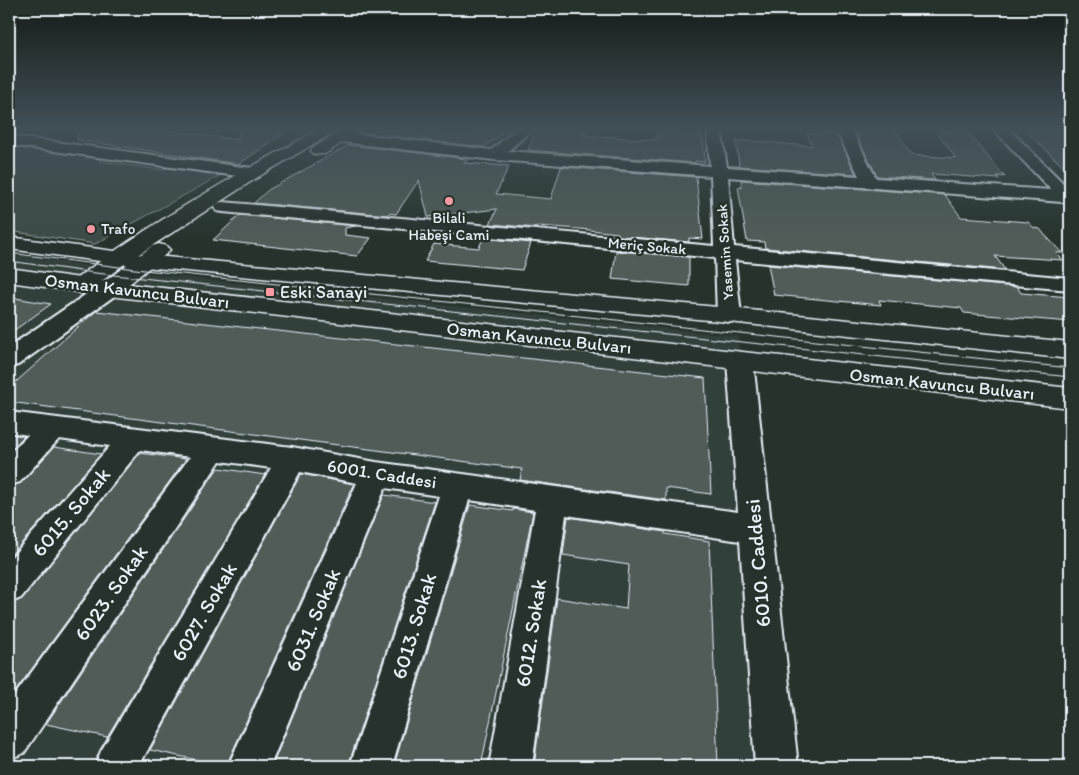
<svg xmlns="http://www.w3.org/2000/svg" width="1079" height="775" viewBox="0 0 1079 775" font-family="Itim,sans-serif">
	<rect width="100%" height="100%" fill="#26332d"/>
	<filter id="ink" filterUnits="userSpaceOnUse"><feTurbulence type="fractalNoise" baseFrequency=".02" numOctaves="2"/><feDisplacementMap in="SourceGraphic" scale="10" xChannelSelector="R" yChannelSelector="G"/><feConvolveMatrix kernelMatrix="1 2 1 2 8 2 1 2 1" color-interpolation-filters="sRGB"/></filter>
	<g filter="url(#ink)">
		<!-- built -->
		<path fill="#333f3a" d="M 9,254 L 117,270 L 738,336 L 777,766 L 9,766 Z"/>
		<!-- green -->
		<path fill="#3e4b47" stroke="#939ea0" d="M 9,143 L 104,156 L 99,161 L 162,170 L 173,165 L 220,171 L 223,174 L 95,244 L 9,231 Z"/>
		<!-- building -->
		<path fill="#505c59" stroke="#e8f1f8" d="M 78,129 L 159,129 L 238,140 L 239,129 L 290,129 L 239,164 L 77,140 Z
			M 377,129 L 509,129 L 484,147 L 369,134 Z
			M 537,129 L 588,129 L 582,135 L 657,140 L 657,129 L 700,129 L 701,138 L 703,138 L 705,162 L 695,161 L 695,163 L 528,150 Z
			M 856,129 L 896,131 L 911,155 L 956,158 L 936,131 L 968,133 L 1005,177 L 997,176 L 999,179 L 931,174 L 935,180 L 877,176 L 857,136 L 860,136 Z
			M 1024,129 L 1070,129 L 1070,173 L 1053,157 Z
			M 807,133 L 837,135 L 856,174 L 739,166 L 736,140 L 812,146 Z
			M 349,145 L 469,159 L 463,163 L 509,166 L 496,194 L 551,199 L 561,167 L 696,177 L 703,239 L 689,238 L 689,242 L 618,236 L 618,233 L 580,229 L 537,226 L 537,228 L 490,224 L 497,209 L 428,217 L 419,180 L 396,214 L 389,213 L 388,215 L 254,203 L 268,190 Z
			M 741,180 L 945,195 L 961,217 L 1028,222 L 1034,228 L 1040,229 L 1044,234 L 1062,253 L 1056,253 L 1063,260 L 995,256 L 1005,270 L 765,248 L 764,242 L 747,241 L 738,187 L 742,188 Z
			M 240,215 L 356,226 L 345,228 L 345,235 L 371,238 L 357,256 L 213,240 Z
			M 483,238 L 531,243 L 522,270 L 425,261 L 434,244 L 479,248 Z
			M 616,251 L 689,257 L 689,286 L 612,279 Z
			M 768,265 L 1017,287 L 1021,293 L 1070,297 L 1070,322 L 964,313 L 961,308 L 879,300 L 881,305 L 774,295 Z
			M 9,297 L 51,304 L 9,334 Z
			M 96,311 L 705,378 L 711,494 L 666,488 L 666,500 L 520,480 L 522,469 L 9,402 L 9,388 Z
			M 9,434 L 24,436 L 9,452 Z
			M 54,447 L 101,454 L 9,557 L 9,487 L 21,483 Z
			M 140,453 L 186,459 L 9,700 L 9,605 L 22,599 Z
			M 218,468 L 265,475 L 107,737 L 46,724 Z
			M 301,474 L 354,484 L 226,766 L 150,750 Z
			M 384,495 L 435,502 L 348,766 L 272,766 Z
			M 470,505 L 513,511 L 513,509 L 533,512 L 481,766 L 394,766 Z
			M 568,517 L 665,532 L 665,534 L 709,541 L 718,766 L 534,766 L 557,598 L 626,609 L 629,565 L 563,555 Z"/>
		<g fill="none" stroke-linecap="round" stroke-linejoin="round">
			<!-- street casing -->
			<g stroke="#e8f1f8" stroke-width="4">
				<path id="street" d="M 516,129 L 533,129 L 508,151 L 710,166 L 707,129 L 721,129 L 727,167 L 859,176 L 836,129 L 851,129 L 876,178 L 1051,190 L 993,129 L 1009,129 L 1070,190 L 1070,205 L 1062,202 L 728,177 L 734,247 L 1070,278 L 1070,290 L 735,260 L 741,315 L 737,320 L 729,322 L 721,320 L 717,315 L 715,258 L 223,212 L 217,211 L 214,207 L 217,203 L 223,202 L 714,246 L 711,176 L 494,160 L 341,142 L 336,140 L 333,137 L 336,134 L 341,132 L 491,150 Z
					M 9,136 L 252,168 L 258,169 L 260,173 L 258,177 L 252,178 L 9,145 Z
					M 109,282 L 117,284 L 120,289 L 117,294 L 18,365 L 9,367 L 9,347 L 101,284 Z
					M 740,353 L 749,355 L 753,361 L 798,766 L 755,766 L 740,541 L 566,515 L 532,766 L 489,766 L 535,510 L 469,500 L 392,766 L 350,766 L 439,496 L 385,488 L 270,766 L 228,766 L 357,483 L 300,472 L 139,766 L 95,766 L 101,751 L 271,468 L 220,461 L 24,753 L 9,759 L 9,703 L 190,457 L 140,450 L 21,598 L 9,603 L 9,560 L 110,446 L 59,439 L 20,482 L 9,485 L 9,454 L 28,435 L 9,432 L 9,412 L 292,447 L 376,462 L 738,512 L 727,361 L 731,355 Z"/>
			</g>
			<!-- primary casing -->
			<g stroke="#e8f1f8" stroke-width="3">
				<path id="primary" d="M 320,129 L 339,129 L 258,177 L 127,262 L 89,291 L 81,293 L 73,291 L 70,286 L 73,281 C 150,223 235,175 320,129 Z
					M 344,129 L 363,129 L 325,154 L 313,154 L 311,151 L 313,148 Z
					M 159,244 L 166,246 L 170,250 L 166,254 L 117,294 L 109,296 L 101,294 L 98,289 L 101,284 L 152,246 Z"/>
			</g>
			<!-- highway casing -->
			<g stroke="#e8f1f8" stroke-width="3">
				<path id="highway" d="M 9,237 L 144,255 L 729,308 L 1070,342 L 1070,359 L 729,322 L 144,267 L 9,249 Z
					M 9,268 L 109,282 L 1070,388 L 1070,408 L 109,296 L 9,282 Z"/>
			</g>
			<!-- street -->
			<use href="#street" fill="#26332d" fill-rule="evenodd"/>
			<!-- primary -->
			<use href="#primary" fill="#26332d" fill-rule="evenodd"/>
			<!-- highway -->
			<use href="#highway" fill="#26332d" fill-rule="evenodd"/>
			<!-- tram -->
			<path stroke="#e8f1f8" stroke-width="1" d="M 9,253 L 135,269 L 1070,368
				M 9,261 L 95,273 L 1070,377"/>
		</g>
	</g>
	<!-- sky -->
	<linearGradient id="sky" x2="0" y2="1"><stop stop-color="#151c19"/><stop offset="0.54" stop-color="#415057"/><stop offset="1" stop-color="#415057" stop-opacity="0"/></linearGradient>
	<rect width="1079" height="238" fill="url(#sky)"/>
	<!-- markers -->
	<g fill="#ff9aa2" stroke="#26332d" stroke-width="2">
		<circle cx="449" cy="201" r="5"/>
		<circle cx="91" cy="229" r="5"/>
		<rect x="265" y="287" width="10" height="10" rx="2.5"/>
	</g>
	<g text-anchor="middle" stroke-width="5" stroke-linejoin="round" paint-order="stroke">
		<!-- far-poi labels -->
		<g font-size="15" fill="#e8f1f8" stroke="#26332d">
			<text x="449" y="223">Bilali<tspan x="449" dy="17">Habeşi Cami</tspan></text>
			<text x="101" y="234" text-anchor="start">Trafo</text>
		</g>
		<!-- far-street labels -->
		<g font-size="15" fill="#e8f1f8" stroke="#26332d">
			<text transform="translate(647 246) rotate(5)" y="5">Meriç Sokak</text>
			<text transform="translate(725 252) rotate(-94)" y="5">Yasemin Sokak</text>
		</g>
		<!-- street labels -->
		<g font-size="18" fill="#e8f1f8" stroke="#26332d">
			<text transform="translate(137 291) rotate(7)" y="6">Osman Kavuncu Bulvarı</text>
			<text transform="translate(539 338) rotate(6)" y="6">Osman Kavuncu Bulvarı</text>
			<text transform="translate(942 384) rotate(6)" y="6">Osman Kavuncu Bulvarı</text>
			<text transform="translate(382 474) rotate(9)" y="6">6001. Caddesi</text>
		</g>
		<!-- poi labels -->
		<g font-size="18" fill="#e8f1f8" stroke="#26332d" text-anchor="start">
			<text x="280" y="298">Eski Sanayi</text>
		</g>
		<!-- near-street labels -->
		<g font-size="21" fill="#e8f1f8" stroke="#26332d">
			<text transform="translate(71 512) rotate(-50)" y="7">6015. Sokak</text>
			<text transform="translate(758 563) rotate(-95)" y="7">6010. Caddesi</text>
			<text transform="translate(111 593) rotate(-55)" y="7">6023. Sokak</text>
			<text transform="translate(204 612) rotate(-60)" y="7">6027. Sokak</text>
			<text transform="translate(313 620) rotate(-67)" y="7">6031. Sokak</text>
			<text transform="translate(414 626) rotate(-73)" y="7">6013. Sokak</text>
			<text transform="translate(531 633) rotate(-81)" y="7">6012. Sokak</text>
		</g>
	</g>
	<!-- margin -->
	<rect width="1079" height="775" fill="none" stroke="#26332d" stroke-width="30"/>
	<rect x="15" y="15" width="1049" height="745" fill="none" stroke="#e8f1f8" stroke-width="2" filter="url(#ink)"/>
</svg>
